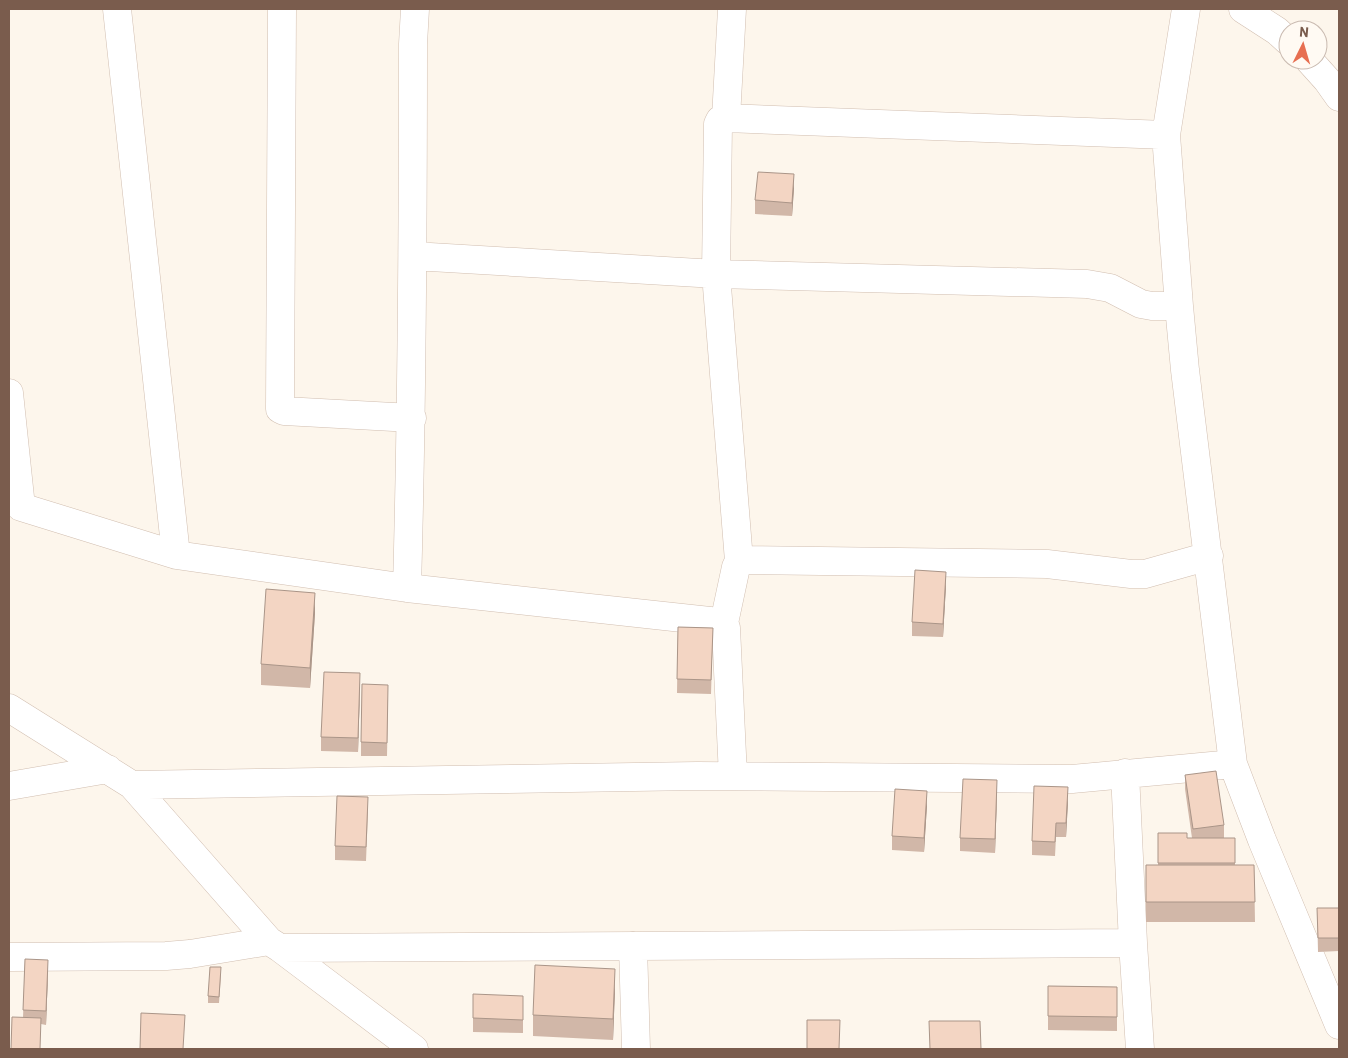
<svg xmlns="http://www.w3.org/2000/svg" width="1348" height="1058" viewBox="0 0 1348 1058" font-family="Barlow,sans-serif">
	<rect width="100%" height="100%" fill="#fdf6ec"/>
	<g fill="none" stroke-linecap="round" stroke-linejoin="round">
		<!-- minor casing -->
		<g stroke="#d1beb0" stroke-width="29">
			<path id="minor" d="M 117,9 L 176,555
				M 282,9 L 280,409 L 284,411 L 412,418
				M 1186,9 L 1166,135 L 1179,306 L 1185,370 L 1233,764 L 1262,840 L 1339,1025
				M 1243,9 L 1277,31 L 1288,41
				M 1309,60 L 1327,80 L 1339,97
				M 726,118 L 732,9
				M 413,256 L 716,274 L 1087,284 L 1110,288 L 1141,304 L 1152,306 L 1179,306
				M 9,393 L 21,507 L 176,555 L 407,588 L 719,622 L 724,623 L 726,628 L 733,776
				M 739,561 L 716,274 L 718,124 L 720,120 L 726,118 L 1166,135
				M 407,588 C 412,407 413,225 413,44 L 415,9
				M 724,623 L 736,567 L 739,561 L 745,560 L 1047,564 L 1131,574 L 1145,574 L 1209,556
				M 9,708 L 132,785 L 269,941 L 280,948 L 414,1049
				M 1125,773 L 1133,943 L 1140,1049
				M 132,785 L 697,776 L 1072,779 L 1233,764
				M 9,786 L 108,769
				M 633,946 L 636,1049
				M 280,948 L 1133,943
				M 9,957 L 166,956 L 190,954 L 269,941"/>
		</g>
		<!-- minor -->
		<use href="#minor" stroke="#fff" stroke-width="28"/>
	</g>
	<!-- wall -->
	<path fill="#d1b7a8" d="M 794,188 L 792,216 L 755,214 L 755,200 Z
		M 946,585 L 943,637 L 912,636 L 912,622 Z
		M 315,613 L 310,688 L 261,685 L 261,664 Z
		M 678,627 L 713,628 L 711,694 L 677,693 Z
		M 360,687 L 358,752 L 321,751 L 321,737 Z
		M 388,699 L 387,756 L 361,756 L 361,742 Z
		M 1185,775 L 1224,825 L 1224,838 L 1235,838 L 1235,865 L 1254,865 L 1255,922 L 1146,922 L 1146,865 L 1158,865 L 1158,833 L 1187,838 L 1192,838 L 1185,789 Z
		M 997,794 L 995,853 L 960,851 L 960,838 Z
		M 1068,801 L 1066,837 L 1056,837 L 1055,856 L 1032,855 L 1032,841 Z
		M 927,805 L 924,852 L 892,850 L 892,836 Z
		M 368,811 L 366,861 L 335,860 L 335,846 Z
		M 1317,908 L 1339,908 L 1339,951 L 1318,952 Z
		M 25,959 L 48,973 L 46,1025 L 41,1024 L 23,1018 Z
		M 221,974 L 219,1003 L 208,1003 L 208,996 Z
		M 1048,986 L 1117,987 L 1117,1031 L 1048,1030 Z
		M 615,989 L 613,1040 L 533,1036 L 533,1015 Z
		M 523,1010 L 523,1033 L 473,1032 L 473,1018 Z"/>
	<!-- shaded-wall -->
	<path fill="#aa9588" d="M 794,174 L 794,188 L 792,216 L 792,203 Z
		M 946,572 L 946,585 L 943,637 L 943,624 Z
		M 315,593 L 315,613 L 310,688 L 310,668 Z
		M 360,673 L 360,687 L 358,752 L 358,738 Z
		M 997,780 L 997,794 L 995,853 L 995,839 Z
		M 1068,787 L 1068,801 L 1066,837 L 1066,823 Z
		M 927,791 L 927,805 L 924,852 L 924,838 Z
		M 48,960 L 48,973 L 46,1025 L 46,1011 Z
		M 615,969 L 615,989 L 613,1040 L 613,1019 Z"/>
	<!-- building -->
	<path fill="#f3d5c3" stroke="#aa9588" d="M 758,172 L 794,174 L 792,203 L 755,200 Z
		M 915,570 L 946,572 L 943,624 L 912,622 Z
		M 266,589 L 315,593 L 310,668 L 261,664 Z
		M 678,627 L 713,628 L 711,680 L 677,679 Z
		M 324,672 L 360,673 L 358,738 L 321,737 Z
		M 362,684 L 388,685 L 387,743 L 361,742 Z
		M 1216,771 L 1224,825 L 1193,829 L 1185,775 Z
		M 963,779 L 997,780 L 995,839 L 960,838 Z
		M 1034,786 L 1068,787 L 1066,823 L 1056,823 L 1055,842 L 1032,841 Z
		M 895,789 L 927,791 L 924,838 L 892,836 Z
		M 337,796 L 368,797 L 366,847 L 335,846 Z
		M 1158,833 L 1187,833 L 1187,838 L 1235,838 L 1235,863 L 1158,863 Z
		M 1146,865 L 1254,865 L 1255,902 L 1146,902 Z
		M 1317,908 L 1339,908 L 1339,938 L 1318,938 Z
		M 25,959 L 48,960 L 46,1011 L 23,1010 Z
		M 535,965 L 615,969 L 613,1019 L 533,1015 Z
		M 210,967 L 221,967 L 219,997 L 208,996 Z
		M 1048,986 L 1117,987 L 1117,1017 L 1048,1016 Z
		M 473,994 L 523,996 L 523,1020 L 473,1018 Z
		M 141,1013 L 185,1015 L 183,1049 L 140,1049 Z
		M 12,1017 L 41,1018 L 40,1049 L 11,1049 Z
		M 807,1020 L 840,1020 L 839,1049 L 807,1049 Z
		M 929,1021 L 980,1021 L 981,1049 L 930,1049 Z"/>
	<!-- border -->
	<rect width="1348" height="1058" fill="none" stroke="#7a5c4d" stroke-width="20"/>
	<!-- north arrow -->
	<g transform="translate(1303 45) rotate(5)"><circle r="24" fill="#fffaf3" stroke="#cabbb1"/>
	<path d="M0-4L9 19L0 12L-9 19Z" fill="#e76f51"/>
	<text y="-8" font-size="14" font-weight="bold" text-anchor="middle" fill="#7a5c4d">N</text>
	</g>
</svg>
